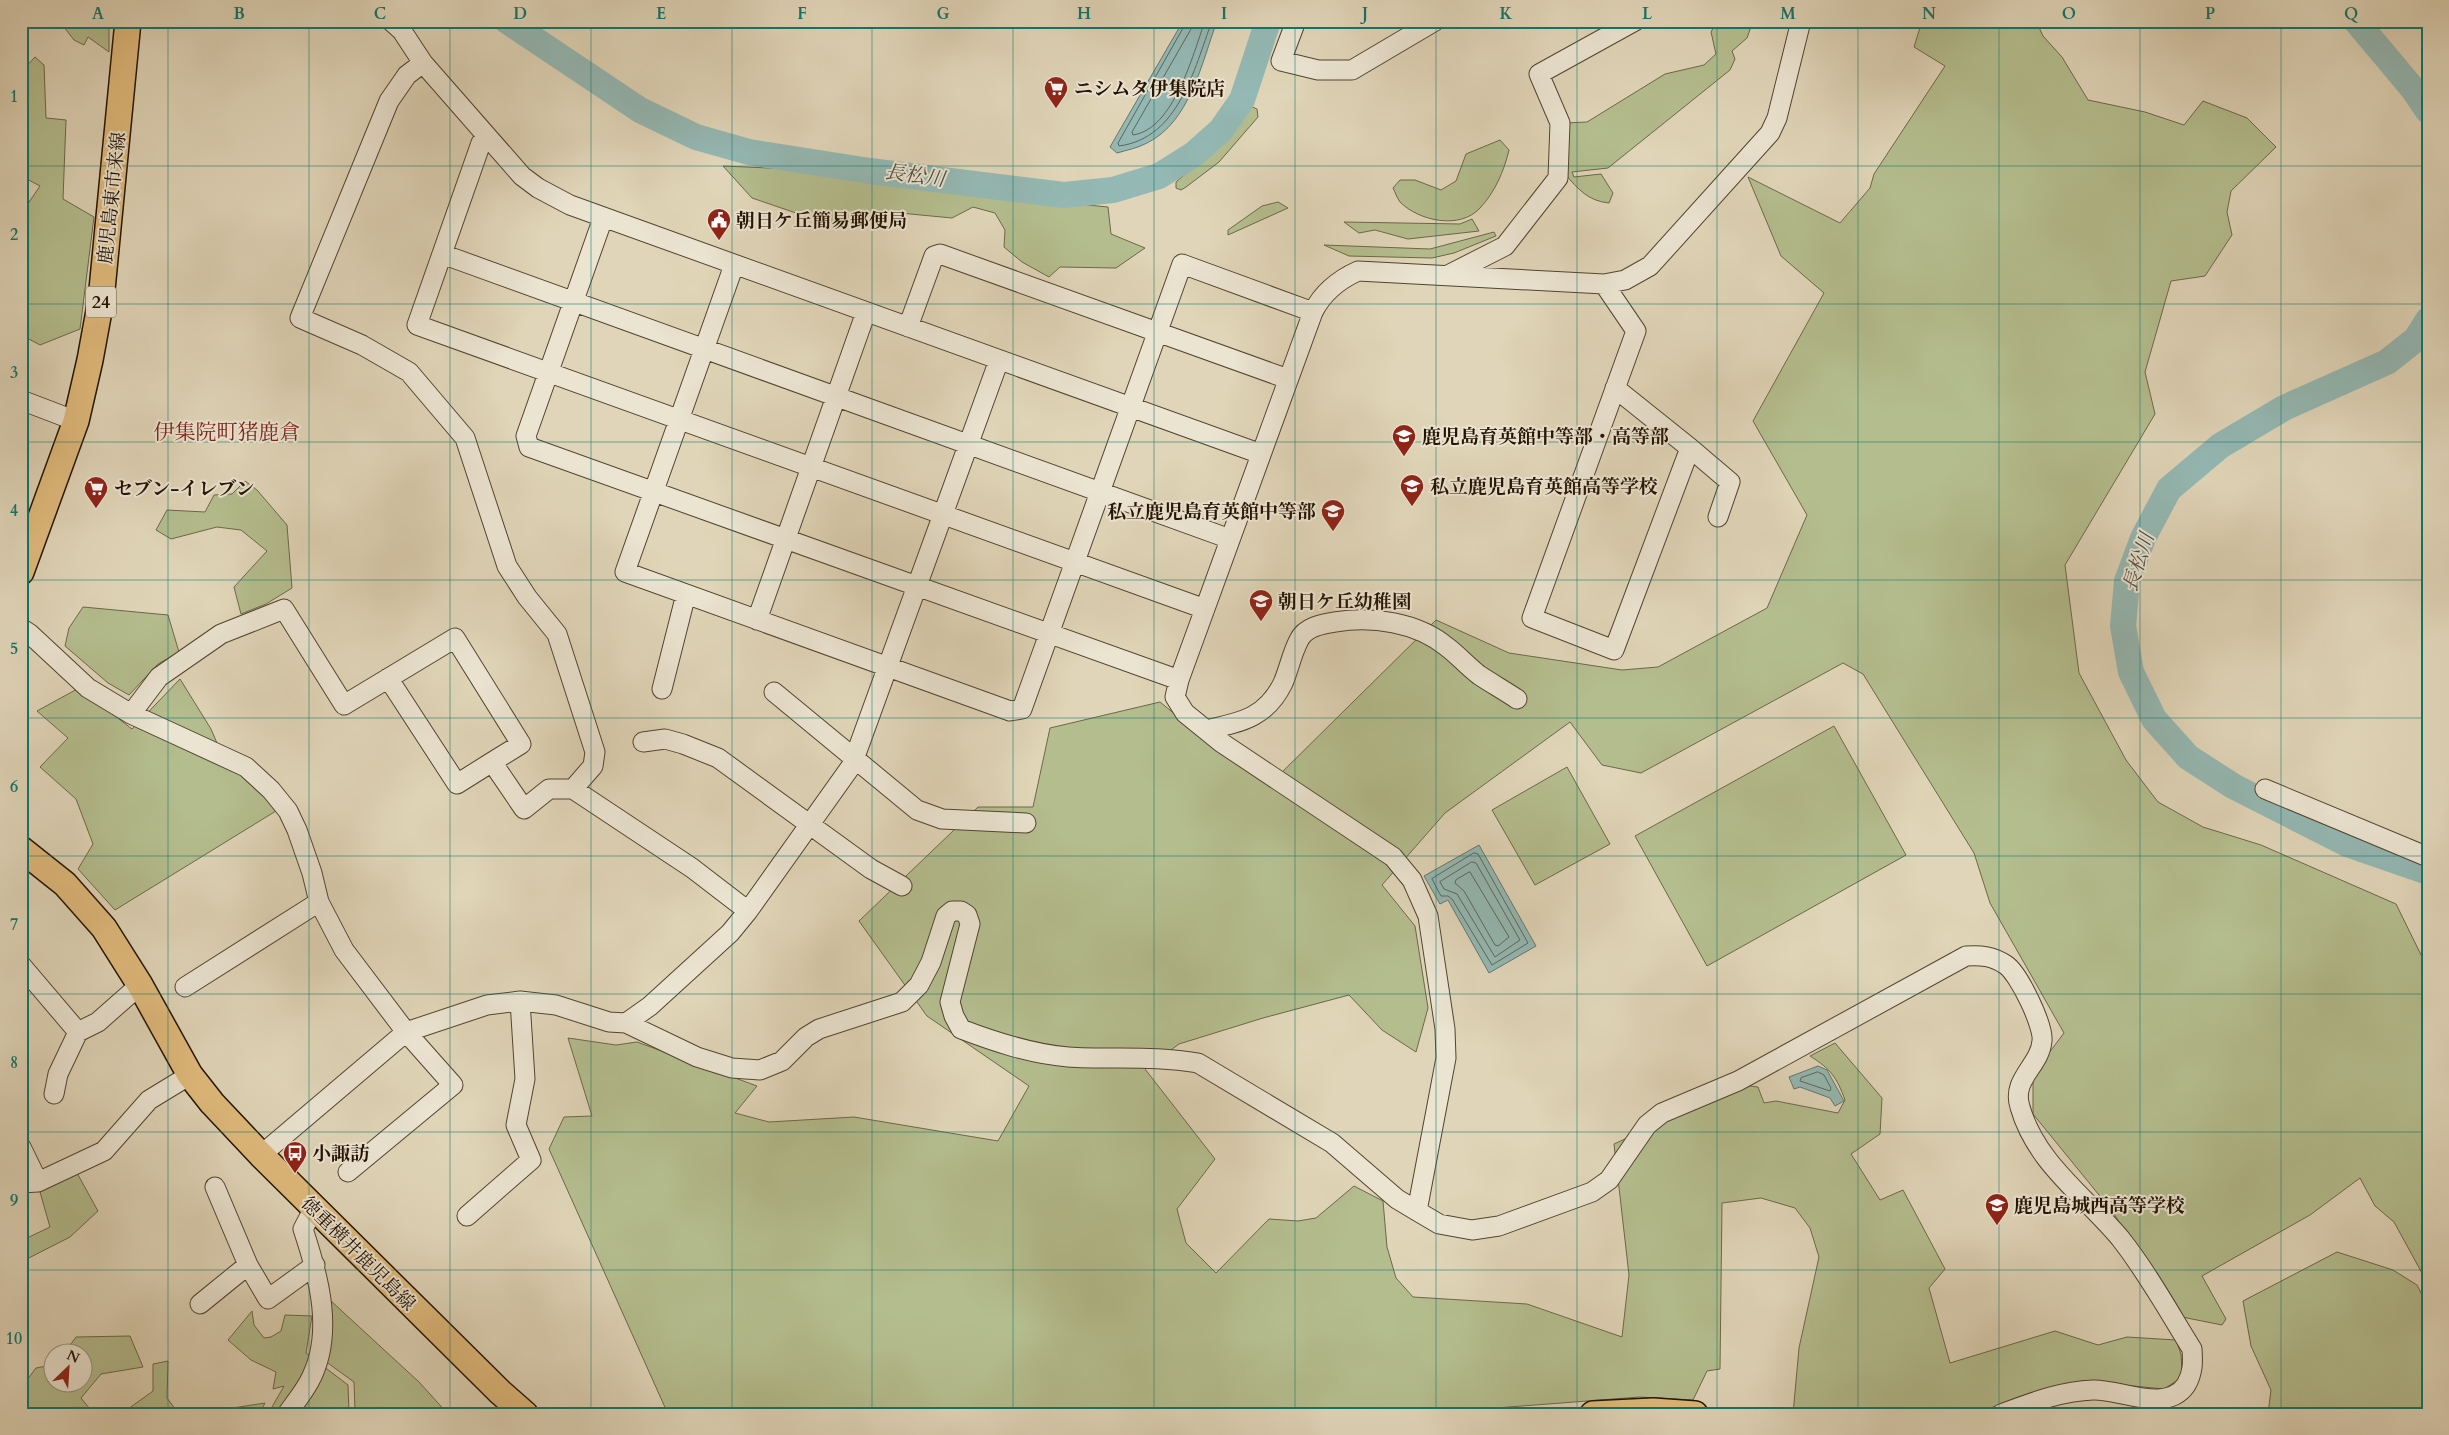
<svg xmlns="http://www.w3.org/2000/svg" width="2449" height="1435" viewBox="0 0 2449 1435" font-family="Cardo,'Noto Serif JP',serif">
	<rect width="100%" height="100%" fill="#e0d5b8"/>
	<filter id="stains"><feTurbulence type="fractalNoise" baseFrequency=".004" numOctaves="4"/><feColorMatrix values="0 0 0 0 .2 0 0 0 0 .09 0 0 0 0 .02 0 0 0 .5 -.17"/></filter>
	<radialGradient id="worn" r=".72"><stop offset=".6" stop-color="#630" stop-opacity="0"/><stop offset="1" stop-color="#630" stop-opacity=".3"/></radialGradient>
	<!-- green -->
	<path fill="#b4bd8e" stroke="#6c6848" d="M 100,21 L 109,28 L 109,52 L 88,37 L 84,45 L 74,40 L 60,22 Z
		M 1717,21 L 1753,21 L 1747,38 L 1732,51 L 1735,59 L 1730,70 L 1608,168 L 1572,172 L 1574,177 L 1601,174 L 1613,193 L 1609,203 C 1588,201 1578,189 1565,174 L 1565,123 L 1587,122 L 1665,74 L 1704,65 L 1716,54 L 1711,32 Z
		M 1922,21 L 2036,21 L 2043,36 L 2062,57 L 2088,100 L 2145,112 L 2184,125 L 2203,101 L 2247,118 L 2276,147 L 2231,191 L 2227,212 L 2232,235 L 2205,276 L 2171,281 L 2145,372 L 2155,414 L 2065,565 L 2079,673 L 2126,760 L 2158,802 L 2203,827 L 2261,845 L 2396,904 L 2428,969 L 2428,1284 L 2394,1222 L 2375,1206 L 2360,1178 L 2310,1215 L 2202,1276 L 2226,1319 L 2222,1325 L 2182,1317 L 2112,1211 L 2033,1114 L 2033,1074 L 2064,1033 L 1990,903 L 1974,853 L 1863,674 L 1843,663 L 1641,773 L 1602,765 L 1570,722 L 1445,813 L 1382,885 L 1415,926 L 1428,1008 L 1416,1052 L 1382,1030 L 1349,995 L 1263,1018 L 1179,1044 L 1145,1069 L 1215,1159 L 1177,1209 L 1186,1243 L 1216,1273 L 1269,1219 L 1298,1221 L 1316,1218 L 1354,1186 L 1383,1201 L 1387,1247 L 1396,1278 L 1413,1297 L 1527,1304 L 1622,1337 L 1629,1275 L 1614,1144 L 1742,1085 L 1758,1087 L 1764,1103 L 1776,1101 L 1838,1113 L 1845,1100 C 1837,1078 1831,1069 1810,1056 L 1835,1043 L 1882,1098 L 1880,1134 L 1851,1154 L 1880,1200 L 1903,1190 L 1945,1269 L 1929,1288 L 1950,1363 L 2055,1331 L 2098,1345 L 2127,1337 L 2176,1340 L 2181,1354 L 2182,1372 L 2178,1380 L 2164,1389 L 2083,1381 L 2054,1386 L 1973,1414 L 1793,1414 L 1799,1348 L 1819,1257 L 1810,1228 L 1795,1208 L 1761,1198 L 1722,1203 L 1720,1369 L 1707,1371 L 1693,1400 L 1639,1397 L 1418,1414 L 668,1414 L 549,1149 L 564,1117 L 592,1116 L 568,1038 L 616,1045 L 637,1042 L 757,1086 L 735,1113 L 769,1122 L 854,1117 L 998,1141 L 1029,1086 L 927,1016 L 859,921 L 978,807 L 1033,807 L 1050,728 L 1160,702 L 1218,749 L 1270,784 L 1436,620 L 1509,653 L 1622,670 L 1658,667 L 1767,608 L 1807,515 L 1753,421 L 1824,293 L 1781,256 L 1748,177 L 1840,223 L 1870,188 L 1874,174 L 1945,66 L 1914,47 Z
		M 35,57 L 44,65 L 46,118 L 66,120 L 63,199 L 94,217 L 80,329 L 40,345 L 27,338 L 21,341 L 21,214 L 40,186 L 21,176 L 23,143 L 21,142 L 21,72 Z
		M 1246,104 L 1257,109 L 1258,117 L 1219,162 L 1186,187 L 1181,190 L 1176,188 L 1176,182 C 1203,159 1229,136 1246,104 Z
		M 1500,140 L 1509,150 C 1504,171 1495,192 1480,208 C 1460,230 1419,221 1400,202 C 1397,198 1395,192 1393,188 L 1400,180 L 1415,180 L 1441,190 L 1456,181 L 1466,154 Z
		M 723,166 L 791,169 L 886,180 L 995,196 L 1108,207 L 1111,234 L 1145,248 L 1116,268 L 1060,267 L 1049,277 L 1022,262 L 1004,247 L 1005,230 L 995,213 L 973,207 L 952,218 L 879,211 L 834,226 L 752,198 Z
		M 1278,202 L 1288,208 L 1228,235 L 1228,230 L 1262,206 Z
		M 1472,219 L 1479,231 L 1408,239 L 1375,230 L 1359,233 L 1344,222 L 1460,224 Z
		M 1494,232 L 1496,236 L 1454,253 L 1432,258 L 1349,256 L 1324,245 L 1430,249 Z
		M 245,481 L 257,490 L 287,525 L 292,588 L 266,604 L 241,614 L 234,587 L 267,551 L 241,530 L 217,527 L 171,539 L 156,530 L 167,510 L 205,512 L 214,495 L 232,494 Z
		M 83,607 L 168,615 L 179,652 L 158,664 L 129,695 L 108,683 L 65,646 L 69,628 Z
		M 180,679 L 211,729 L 217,743 L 266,792 L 276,811 L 115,910 L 78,869 L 93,844 L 76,799 L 40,767 L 68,738 L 37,711 L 79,688 L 132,729 Z
		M 1834,726 L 1906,855 L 1707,966 L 1635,836 Z
		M 1567,767 L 1610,844 L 1535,885 L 1492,810 Z
		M 77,1173 L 98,1211 L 70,1237 L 21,1262 L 21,1234 L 25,1239 L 50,1227 L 40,1192 Z
		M 2337,1252 L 2393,1270 L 2417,1285 L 2428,1307 L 2428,1414 L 2268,1414 L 2271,1390 L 2251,1346 L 2243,1301 Z
		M 331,1301 L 419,1382 L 448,1414 L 359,1414 L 355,1411 L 354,1382 L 325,1361 Z
		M 252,1311 L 254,1325 L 264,1338 L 271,1337 L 281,1331 L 285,1315 L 312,1316 L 306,1353 L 348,1385 L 349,1414 L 268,1414 L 284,1386 L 273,1389 L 276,1372 L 251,1360 L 228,1340 Z
		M 130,1336 L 143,1367 L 101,1374 L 81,1398 L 94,1414 L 36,1414 L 21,1403 L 21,1388 L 36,1368 L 52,1365 L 52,1382 L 82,1382 L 82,1352 L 65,1352 L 76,1337 Z
		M 168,1361 L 167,1398 L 179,1414 L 121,1414 L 153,1391 L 153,1364 Z
		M 265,1403 L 259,1414 L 194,1414 Z"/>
	<!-- water -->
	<path fill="#94b8b3" stroke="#67766d" d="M 1183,21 L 1217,21 C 1202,62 1190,122 1147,143 C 1138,148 1127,150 1117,153 L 1110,147 Z
		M 1479,845 L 1536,946 L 1489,973 L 1448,900 L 1440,904 L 1424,876 Z
		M 1818,1066 L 1827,1070 L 1844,1101 L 1835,1106 L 1830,1098 L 1800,1087 L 1794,1089 L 1789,1077 Z"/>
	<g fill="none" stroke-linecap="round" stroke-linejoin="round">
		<!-- shore -->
		<path stroke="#5c665b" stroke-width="1" d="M 1187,21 L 1118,143 L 1119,146 C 1179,138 1194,69 1212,21
			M 1193,21 L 1191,29 L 1132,132 L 1133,135 C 1174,129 1193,54 1205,21
			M 1474,853 L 1478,854 L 1528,943 L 1492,965 L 1452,899 L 1448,896 L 1441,896 L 1432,879 Z
			M 1472,862 L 1476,863 L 1520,940 L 1495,957 L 1457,894 L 1444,889 L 1440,882 Z
			M 1470,872 L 1509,937 L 1498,946 L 1495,945 L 1464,891 L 1455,883 L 1456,880 Z
			M 1818,1072 L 1824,1075 L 1831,1088 L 1830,1091 L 1800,1081 L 1801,1078 Z"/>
		<!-- stream -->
		<path stroke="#67766d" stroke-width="4.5" d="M 2413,89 L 2428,81"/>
		<!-- river -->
		<path stroke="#94b8b3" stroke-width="26" d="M 507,21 L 640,110 L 696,137 L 749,152 L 870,171 L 1064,195 L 1113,190 L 1159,176 L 1194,154 L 1221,130 L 1242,100 L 1268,21
			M 2356,21 L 2413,89 L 2428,111
			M 2428,320 L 2416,339 L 2387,362 L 2284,408 L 2220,446 L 2169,489 L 2143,538 L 2127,581 L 2123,626 L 2131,672 L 2154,719 L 2188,757 L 2233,786 L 2347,844 L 2428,872"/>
		<!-- minor casing -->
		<g stroke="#524430" stroke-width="21">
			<path id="minor" d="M 391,21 L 402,31 L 423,63 L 522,176 L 538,188 L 570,205 L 1261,454
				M 1296,21 L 1281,61 L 1318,70 L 1352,70 L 1435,21
				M 423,63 L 407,75 L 389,101 L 300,318 L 362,345 L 409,372 L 465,438 L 507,566 L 527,597 L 557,634 L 595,752 L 593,766 L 573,789
				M 486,136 L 481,143 L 417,325 L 1205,609
				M 603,218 L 526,436 L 529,447 L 1179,680 L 1313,312 C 1323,292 1338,280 1358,271 L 1604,284 L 1625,280 L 1650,266 L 1770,133 L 1777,118 L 1801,21
				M 442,254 L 1230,539
				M 734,265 L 625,572 L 1010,711 L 1022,709 L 1182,264 L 1313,312
				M 1448,275 L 1505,246 L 1558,178 L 1560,123 L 1539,74 L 1635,21
				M 1604,284 L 1636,331 L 1532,618 L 1614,650 L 1690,448 L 1615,388
				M 908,327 L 934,256 L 940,254 L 1288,379
				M 21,400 L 76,421
				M 1690,448 L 1730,482 L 1718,517
				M 757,620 L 866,312
				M 21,628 L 30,634 L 88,688 L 131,714 L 246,767 L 271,790 L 288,811 L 297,830 L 312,873 L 319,902 L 344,950 L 406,1032 L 453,1085 L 348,1172
				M 388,678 L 457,784 L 492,762 L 524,809 L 549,789 L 573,789 L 692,868 L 748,911
				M 1179,680 L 1175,697 L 1185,713 L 1222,743 L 1393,857 L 1412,880 L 1428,916 L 1445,1029 L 1446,1058 L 1417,1211
				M 662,689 L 686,594
				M 774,692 L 917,810 L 942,819 L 1026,823
				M 131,714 L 159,677 L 221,634 L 284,609 L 344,705 L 455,638 L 521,744 L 492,762
				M 1206,730 C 1241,722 1266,718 1283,683 C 1289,669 1292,653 1299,640 C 1305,627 1322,624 1335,622 C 1372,616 1417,622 1447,647 C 1458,655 1467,666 1479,675 C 1491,683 1505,691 1517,699
				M 643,742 L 665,739 L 683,744 L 718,758 L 871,869 L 902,886
				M 2265,789 L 2428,857
				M 21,965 L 78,1032 L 98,1022 L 140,985
				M 185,987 L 319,902
				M 626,1023 L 697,1057 L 732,1068 L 760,1070 L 782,1061 L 806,1037 L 819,1029 L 902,1002 L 919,985 L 931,962 L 946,916 L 952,911 L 961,911 L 967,915 L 970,924 L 950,1002 L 954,1016 L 961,1029 C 995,1042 1031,1054 1068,1057 C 1111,1060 1154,1055 1198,1063 L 1332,1143 L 1397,1199 L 1417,1211 L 1439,1224 L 1472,1230 L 1499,1226 L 1592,1192 L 1609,1180 L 1647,1125 L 1662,1113 L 1738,1081 L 1966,956 C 1981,955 1993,956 2006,965 C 2019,974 2044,1026 2042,1041 C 2040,1066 2011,1079 2020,1107 C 2036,1163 2084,1195 2120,1238 C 2147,1272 2169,1312 2192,1349 C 2193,1363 2193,1373 2186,1385 C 2166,1414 2121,1389 2093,1390 C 2061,1391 2031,1403 2001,1414
				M 54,1094 L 58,1074 L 78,1032
				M 21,1147 L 38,1182
				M 261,1155 L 406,1032 L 487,1005 L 520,1001 L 556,1005 L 609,1022 L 626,1023 L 650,1006 L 730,933 L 748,911 L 852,765 L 999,360
				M 21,1183 L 38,1182 L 104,1151 L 149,1100 L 190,1075
				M 215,1187 L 248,1265 L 268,1299 L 315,1265
				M 467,1216 L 531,1160 L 516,1125 L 525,1079 L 520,1001
				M 200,1304 L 248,1265
				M 287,1414 C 294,1404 303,1393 309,1382 C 335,1335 319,1277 303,1229 L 314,1208"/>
		</g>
		<!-- major casing -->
		<g stroke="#231403" stroke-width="28">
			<path id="major" d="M 21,572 L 76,421 L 90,360 L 101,300 L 128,21
				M 21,849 L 65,884 L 104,928 L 140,985 L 190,1075 L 212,1103 L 261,1155 L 500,1392 L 525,1414
				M 1593,1414 L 1653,1411 L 1695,1414"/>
		</g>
		<!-- minor -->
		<use href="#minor" stroke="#ebe4d1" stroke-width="19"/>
		<!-- major -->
		<use href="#major" stroke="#e0ba7c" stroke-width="25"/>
	</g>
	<!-- grid -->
	<path fill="none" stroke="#0f766e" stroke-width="1" stroke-opacity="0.55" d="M 168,21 L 168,1414M 309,21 L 309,1414M 450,21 L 450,1414M 591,21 L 591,1414M 732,21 L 732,1414M 872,21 L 872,1414M 1013,21 L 1013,1414M 1154,21 L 1154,1414M 1295,21 L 1295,1414M 1436,21 L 1436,1414M 1577,21 L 1577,1414M 1717,21 L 1717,1414M 1858,21 L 1858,1414M 1999,21 L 1999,1414M 2140,21 L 2140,1414M 2281,21 L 2281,1414M 21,166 L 2428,166M 21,304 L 2428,304M 21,442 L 2428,442M 21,580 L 2428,580M 21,718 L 2428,718M 21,856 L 2428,856M 21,994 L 2428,994M 21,1132 L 2428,1132M 21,1270 L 2428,1270"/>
	<!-- icons -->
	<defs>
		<g id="supermarket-pin" transform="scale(1.25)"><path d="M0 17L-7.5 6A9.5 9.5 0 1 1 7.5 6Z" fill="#8f2418" stroke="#ebe4d1"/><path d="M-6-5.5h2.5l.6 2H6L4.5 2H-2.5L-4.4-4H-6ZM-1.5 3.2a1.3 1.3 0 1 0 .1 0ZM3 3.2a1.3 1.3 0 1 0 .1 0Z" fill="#fff"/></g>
		<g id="civic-pin" transform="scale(1.25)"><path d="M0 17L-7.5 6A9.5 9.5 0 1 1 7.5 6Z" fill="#8f2418" stroke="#ebe4d1"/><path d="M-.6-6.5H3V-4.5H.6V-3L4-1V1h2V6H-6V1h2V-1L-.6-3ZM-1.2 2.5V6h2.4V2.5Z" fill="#fff"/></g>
		<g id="school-pin" transform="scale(1.25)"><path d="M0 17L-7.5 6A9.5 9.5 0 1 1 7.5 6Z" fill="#8f2418" stroke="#ebe4d1"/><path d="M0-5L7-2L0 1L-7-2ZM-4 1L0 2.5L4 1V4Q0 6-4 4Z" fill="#fff"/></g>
		<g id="bus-pin" transform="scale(1.25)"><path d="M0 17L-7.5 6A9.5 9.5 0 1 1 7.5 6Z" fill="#8f2418" stroke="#ebe4d1"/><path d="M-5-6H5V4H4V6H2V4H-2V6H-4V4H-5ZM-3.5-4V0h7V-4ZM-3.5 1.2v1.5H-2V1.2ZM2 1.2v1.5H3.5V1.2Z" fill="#fff"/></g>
	</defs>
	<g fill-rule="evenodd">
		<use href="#supermarket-pin" x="1056" y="88"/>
		<use href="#civic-pin" x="719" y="220"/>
		<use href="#school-pin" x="1404" y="436"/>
		<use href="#school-pin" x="1412" y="486"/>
		<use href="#supermarket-pin" x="96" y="488"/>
		<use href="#school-pin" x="1333" y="511"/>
		<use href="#school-pin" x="1261" y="601"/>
		<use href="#bus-pin" x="295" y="1153"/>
		<use href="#school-pin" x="1997" y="1205"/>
	</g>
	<g text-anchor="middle" stroke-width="4" stroke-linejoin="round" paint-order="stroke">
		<!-- shield labels -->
		<rect fill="#ebe4d1" stroke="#5f5241" stroke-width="1" x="86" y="286.5" width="30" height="31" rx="4"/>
		<g font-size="18" font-weight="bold" fill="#231403">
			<text x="101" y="308">24</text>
		</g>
		<!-- poi labels -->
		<g font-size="19" font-weight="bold" fill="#231403" stroke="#ebe4d1" text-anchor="start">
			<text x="1074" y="95">ニシムタ伊集院店</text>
			<text x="736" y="227">朝日ケ丘簡易郵便局</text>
			<text x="1422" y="443">鹿児島育英館中等部・高等部</text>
			<text x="1430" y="493">私立鹿児島育英館高等学校</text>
			<text x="114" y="495">セブン-イレブン</text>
			<text x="1316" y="518" text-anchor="end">私立鹿児島育英館中等部</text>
			<text x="1278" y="608">朝日ケ丘幼稚園</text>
			<text x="312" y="1160">小諏訪</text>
			<text x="2014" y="1212">鹿児島城西高等学校</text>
		</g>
		<!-- street labels -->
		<g font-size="19" fill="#231403" stroke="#ebe4d1">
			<text transform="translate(111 198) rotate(-84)" y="7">鹿児島東市来線</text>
			<text transform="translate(359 1253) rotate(45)" y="7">徳重横井鹿児島線</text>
		</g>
		<!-- water labels -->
		<g font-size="20" font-style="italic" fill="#4b4d41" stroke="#ebe4d1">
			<text transform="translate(915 175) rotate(8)" y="7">長松川</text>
			<text transform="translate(2138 562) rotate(-72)" y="7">長松川</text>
		</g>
		<!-- quarter labels -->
		<g font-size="21" fill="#7a1f14" stroke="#ebe4d1">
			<text x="227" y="439">伊集院町猪鹿倉</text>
		</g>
	</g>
	<!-- margin -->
	<rect width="2449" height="1435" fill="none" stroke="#e0d5b8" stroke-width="55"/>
	<!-- north arrow -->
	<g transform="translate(68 1368) rotate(25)"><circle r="24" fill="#ebe4d1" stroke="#9b917f"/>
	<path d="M0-4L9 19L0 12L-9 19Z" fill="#8f2418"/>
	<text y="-8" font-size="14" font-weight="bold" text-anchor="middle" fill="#231403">N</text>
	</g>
	<rect x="28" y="28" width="2394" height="1380" fill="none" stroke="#0f766e" stroke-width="2"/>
	<g font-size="16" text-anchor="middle" font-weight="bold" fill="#0f766e">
		<text x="98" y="19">A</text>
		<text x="239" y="19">B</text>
		<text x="380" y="19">C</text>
		<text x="520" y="19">D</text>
		<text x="661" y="19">E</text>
		<text x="802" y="19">F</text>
		<text x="943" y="19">G</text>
		<text x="1084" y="19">H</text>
		<text x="1224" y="19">I</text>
		<text x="1365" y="19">J</text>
		<text x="1506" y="19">K</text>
		<text x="1647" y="19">L</text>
		<text x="1788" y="19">M</text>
		<text x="1929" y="19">N</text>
		<text x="2069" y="19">O</text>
		<text x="2210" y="19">P</text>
		<text x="2351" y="19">Q</text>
		<text x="14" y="102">1</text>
		<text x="14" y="240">2</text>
		<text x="14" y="378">3</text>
		<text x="14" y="516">4</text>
		<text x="14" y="654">5</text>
		<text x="14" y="792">6</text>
		<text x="14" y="930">7</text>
		<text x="14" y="1068">8</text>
		<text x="14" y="1206">9</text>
		<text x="14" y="1344">10</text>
	</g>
	<rect width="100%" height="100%" filter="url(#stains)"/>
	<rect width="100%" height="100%" fill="url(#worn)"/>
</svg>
